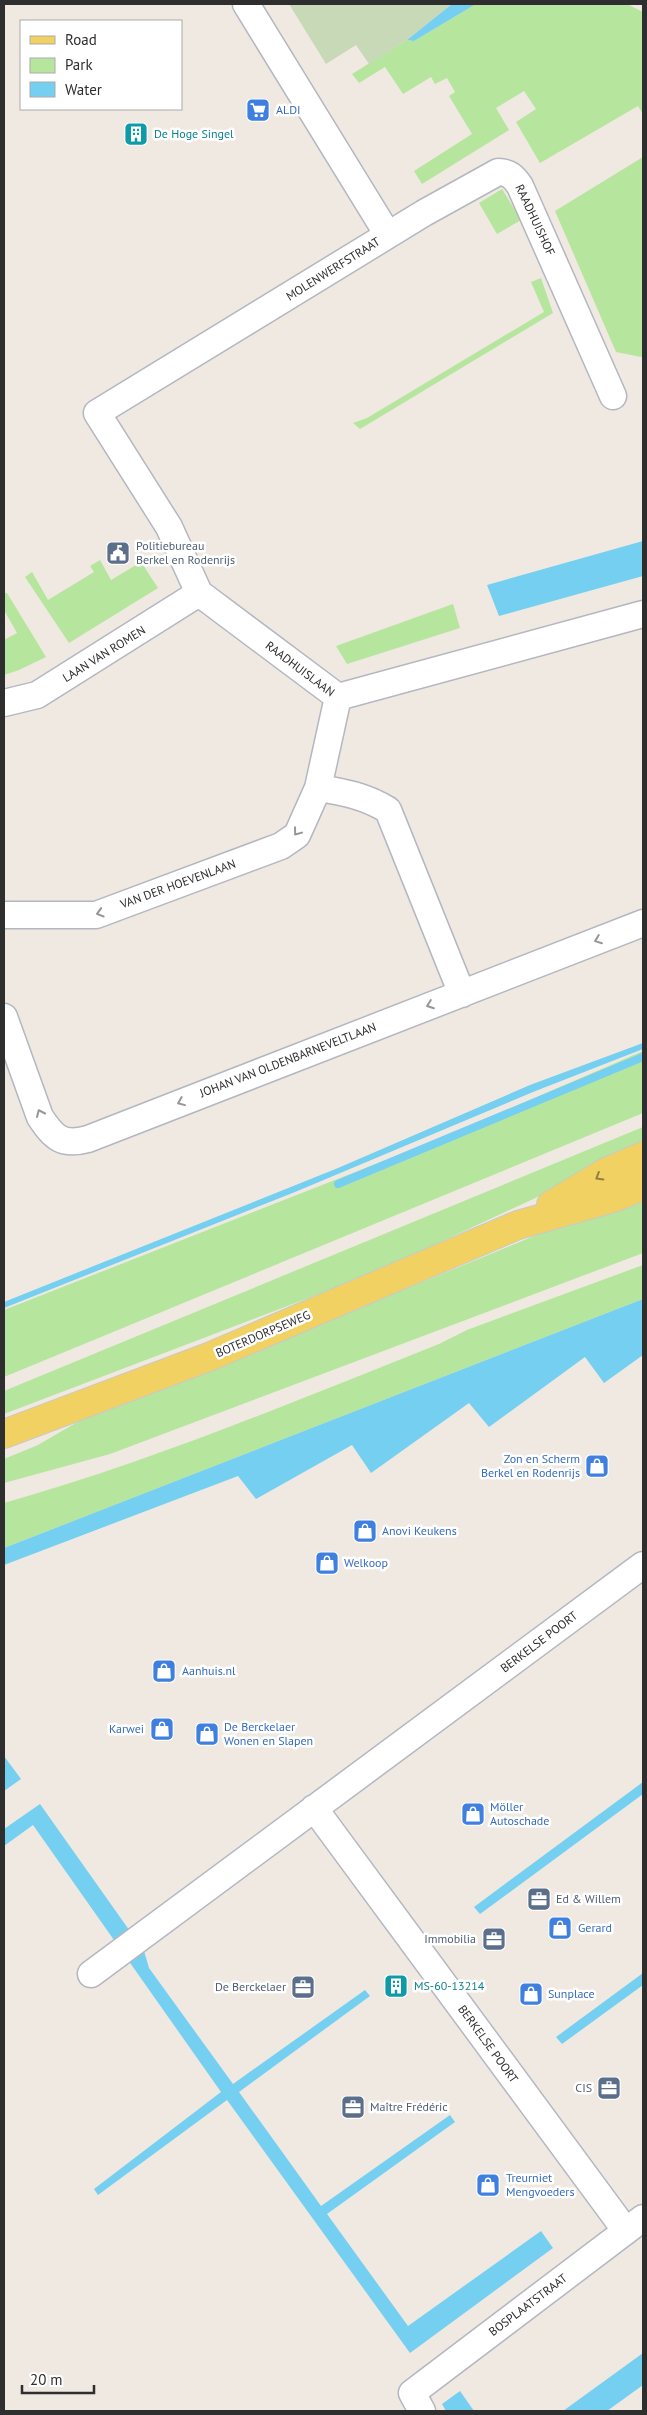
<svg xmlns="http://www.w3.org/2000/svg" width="647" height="2415" viewBox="0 0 647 2415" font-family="'PT Sans',sans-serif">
	<rect width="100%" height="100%" fill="#efe9e1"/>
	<!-- green -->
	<path fill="#b6e59e" d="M 476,4 L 627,4 L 643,12 L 643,114 L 638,106 L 540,163 L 516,122 L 536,109 L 524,91 L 496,108 L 509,130 L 422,184 L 414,171 L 472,134 L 449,96 L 455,92 L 447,78 L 435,84 L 431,77 L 403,94 L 385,67 L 359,83 L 352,74 L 407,40 L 414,41 Z
		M 643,157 L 643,356 L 641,357 L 616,352 L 555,211 Z
		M 502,189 L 521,220 L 497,234 L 479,203 Z
		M 541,278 L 553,313 L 360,429 L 353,423 L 367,418 L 544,312 L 531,282 Z
		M 100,560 L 111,580 L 141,562 L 158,588 L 69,643 L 25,577 L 32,572 L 48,600 L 94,572 L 90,566 Z
		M 4,593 L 7,593 L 46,657 L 19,670 L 4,675 L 4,640 L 17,633 L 4,610 Z
		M 453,604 L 460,628 L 347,664 L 336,646 Z
		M 643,1051 L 643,1113 L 4,1377 L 4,1310 L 442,1138 Z
		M 643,1127 L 643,1148 L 374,1273 L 4,1414 L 4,1391 Z
		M 643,1194 L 643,1253 L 110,1454 L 4,1483 L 4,1459 L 38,1445 L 86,1417 L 172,1385 L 539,1234 Z
		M 643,1265 L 643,1299 L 4,1548 L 4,1503 C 153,1461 295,1401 439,1344 L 467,1330 Z"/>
	<!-- cemetery -->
	<path fill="#c8d9b8" d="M 289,4 L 452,4 L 407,40 L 369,64 L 356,45 L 326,64 Z"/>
	<!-- water -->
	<path fill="#75cff0" d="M 452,4 L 476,4 L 414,41 L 407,40 Z
		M 643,541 L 643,576 L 499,616 L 487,585 Z
		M 643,1043 L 643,1049 L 533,1092 L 295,1192 L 4,1308 L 4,1302 L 338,1168 L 530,1085 Z
		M 643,1299 L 643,1355 L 604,1383 L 585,1357 L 489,1427 L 469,1403 L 371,1473 L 352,1445 L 256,1499 L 238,1476 L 4,1565 L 4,1548 Z
		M 4,1756 L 21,1779 L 4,1791 Z
		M 643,1782 L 643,1794 L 480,1914 L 474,1907 Z
		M 40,1804 L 144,1951 L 149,1968 L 233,2084 L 365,1990 L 370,1996 L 239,2092 L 321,2206 L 450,2115 L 455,2122 L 327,2214 L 408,2326 L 541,2231 L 553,2248 L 410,2353 L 227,2100 L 98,2195 L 94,2189 L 221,2092 L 33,1825 L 4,1846 L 4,1829 Z
		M 643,1973 L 643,1985 L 562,2044 L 556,2037 Z
		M 643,2353 L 643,2385 L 607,2411 L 563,2411 Z
		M 460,2391 L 474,2411 L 446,2411 L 442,2404 Z"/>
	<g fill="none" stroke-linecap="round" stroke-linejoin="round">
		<!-- stream -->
		<path stroke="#75cff0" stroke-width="8" d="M 338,1184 L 643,1057"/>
		<!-- minor casing -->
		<g stroke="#b4b7c1" stroke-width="29">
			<path id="minor" d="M 246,4 L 388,235
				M 613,396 L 520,186 C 514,177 509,172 498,172 L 424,213 L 97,413 L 169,527 L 199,593 L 338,697 L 643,614
				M 4,703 L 37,695 L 199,593
				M 318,788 C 344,792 365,796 388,810 L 462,994
				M 4,915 L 96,915 L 281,846 L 297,835 L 318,788 L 338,697
				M 4,1017 L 40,1117 C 54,1138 62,1146 88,1139 L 643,923
				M 314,1808 L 626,2231
				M 91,1974 L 643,1565
				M 422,2411 L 412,2393 L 643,2218"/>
		</g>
		<!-- major casing -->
		<g stroke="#c9c9c9" stroke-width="30">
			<path id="major" d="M 551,1205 L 606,1172 L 643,1156
				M 4,1434 L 211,1356 L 518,1225 L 613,1198 L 643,1186"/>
		</g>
		<!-- minor -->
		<use href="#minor" stroke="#fff" stroke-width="26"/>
		<!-- major -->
		<use href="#major" stroke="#f2d163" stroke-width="28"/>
	</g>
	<!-- one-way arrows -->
	<defs><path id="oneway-chevron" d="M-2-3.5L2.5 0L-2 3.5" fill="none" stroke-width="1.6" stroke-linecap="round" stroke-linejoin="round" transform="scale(1.25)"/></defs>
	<g stroke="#969696">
		<use href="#oneway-chevron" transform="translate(297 832) rotate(127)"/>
		<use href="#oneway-chevron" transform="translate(100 913) rotate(164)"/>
		<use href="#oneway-chevron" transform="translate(598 940) rotate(159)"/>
		<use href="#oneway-chevron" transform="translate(430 1005) rotate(160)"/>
		<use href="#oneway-chevron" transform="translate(181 1102) rotate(158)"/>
		<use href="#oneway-chevron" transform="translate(40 1113) rotate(-114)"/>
	</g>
	<use stroke="#908048" href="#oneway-chevron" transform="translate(599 1177) rotate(149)"/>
	<!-- icons -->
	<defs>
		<g id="supermarket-square" transform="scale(1.25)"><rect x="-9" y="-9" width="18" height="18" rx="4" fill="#3f7fe0" stroke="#fff"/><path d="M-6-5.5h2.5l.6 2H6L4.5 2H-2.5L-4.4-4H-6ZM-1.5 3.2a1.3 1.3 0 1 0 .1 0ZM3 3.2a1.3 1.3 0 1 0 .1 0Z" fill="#fff"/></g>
		<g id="building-square" transform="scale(1.25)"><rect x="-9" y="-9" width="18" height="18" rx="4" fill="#0f9aa8" stroke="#fff"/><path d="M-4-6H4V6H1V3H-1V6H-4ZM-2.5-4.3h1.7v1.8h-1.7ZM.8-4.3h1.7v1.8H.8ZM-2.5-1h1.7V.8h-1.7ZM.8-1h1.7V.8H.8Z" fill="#fff"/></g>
		<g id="civic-square" transform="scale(1.25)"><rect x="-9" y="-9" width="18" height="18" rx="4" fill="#5c6f8a" stroke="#fff"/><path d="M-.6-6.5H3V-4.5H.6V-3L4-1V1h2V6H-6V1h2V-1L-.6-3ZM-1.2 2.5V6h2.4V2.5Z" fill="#fff"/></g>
		<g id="shop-square" transform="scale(1.25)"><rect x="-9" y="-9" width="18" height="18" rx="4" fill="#3f7fe0" stroke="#fff"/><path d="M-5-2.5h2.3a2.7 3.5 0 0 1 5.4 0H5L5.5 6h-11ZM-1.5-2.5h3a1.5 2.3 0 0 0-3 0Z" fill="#fff"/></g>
		<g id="office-square" transform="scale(1.25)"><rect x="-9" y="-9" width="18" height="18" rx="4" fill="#5c6f8a" stroke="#fff"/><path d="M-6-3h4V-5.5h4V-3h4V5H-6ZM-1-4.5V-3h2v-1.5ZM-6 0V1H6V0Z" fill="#fff"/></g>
	</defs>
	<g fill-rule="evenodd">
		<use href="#supermarket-square" x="258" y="110"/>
		<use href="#building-square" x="136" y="134"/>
		<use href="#civic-square" x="118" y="553"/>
		<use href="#shop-square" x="597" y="1466"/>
		<use href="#shop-square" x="365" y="1531"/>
		<use href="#shop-square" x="327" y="1563"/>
		<use href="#shop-square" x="164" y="1671"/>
		<use href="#shop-square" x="162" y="1729"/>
		<use href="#shop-square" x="207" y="1734"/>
		<use href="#shop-square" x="473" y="1814"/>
		<use href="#office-square" x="539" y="1899"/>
		<use href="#shop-square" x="560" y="1928"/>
		<use href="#office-square" x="494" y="1939"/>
		<use href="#building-square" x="396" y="1986"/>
		<use href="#office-square" x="303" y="1987"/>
		<use href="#shop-square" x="531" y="1994"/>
		<use href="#office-square" x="609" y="2088"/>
		<use href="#office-square" x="353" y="2107"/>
		<use href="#shop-square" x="488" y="2185"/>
	</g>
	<g text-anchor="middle" stroke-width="5" stroke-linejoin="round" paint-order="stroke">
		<!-- shop labels -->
		<g font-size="12" fill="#366cbe" stroke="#fff" text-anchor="start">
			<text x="276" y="114">ALDI</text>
			<text x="580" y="1463" text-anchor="end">Zon en Scherm<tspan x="580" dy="14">Berkel en Rodenrijs</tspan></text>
			<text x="382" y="1535">Anovi Keukens</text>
			<text x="344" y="1567">Welkoop</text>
			<text x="182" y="1675">Aanhuis.nl</text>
			<text x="224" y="1731">De Berckelaer<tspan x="224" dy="14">Wonen en Slapen</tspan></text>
			<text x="144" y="1733" text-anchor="end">Karwei</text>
			<text x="490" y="1811">Möller<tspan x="490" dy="14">Autoschade</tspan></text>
			<text x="578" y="1932">Gerard</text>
			<text x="548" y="1998">Sunplace</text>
			<text x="506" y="2182">Treurniet<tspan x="506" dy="14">Mengvoeders</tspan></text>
		</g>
		<!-- culture labels -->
		<g font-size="12" fill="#0d838f" stroke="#fff" text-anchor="start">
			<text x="154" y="138">De Hoge Singel</text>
			<text x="414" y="1990">MS-60-13214</text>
		</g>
		<!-- street labels -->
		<g font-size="12" fill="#2e2e2e" stroke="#fff">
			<text transform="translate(535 220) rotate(65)" y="4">RAADHUISHOF</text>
			<text transform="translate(333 269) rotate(-32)" y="4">MOLENWERFSTRAAT</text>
			<text transform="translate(104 654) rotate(-32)" y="4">LAAN VAN ROMEN</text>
			<text transform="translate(300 669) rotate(37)" y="4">RAADHUISLAAN</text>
			<text transform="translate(178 884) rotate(-20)" y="4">VAN DER HOEVENLAAN</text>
			<text transform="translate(288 1060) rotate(-21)" y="4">JOHAN VAN OLDENBARNEVELTLAAN</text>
			<text transform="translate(263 1334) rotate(-23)" y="4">BOTERDORPSEWEG</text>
			<text transform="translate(539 1642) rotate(-37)" y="4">BERKELSE POORT</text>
			<text transform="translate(488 2044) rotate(54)" y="4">BERKELSE POORT</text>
			<text transform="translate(528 2305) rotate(-37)" y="4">BOSPLAATSTRAAT</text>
		</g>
		<!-- service labels -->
		<g font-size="12" fill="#4e5e75" stroke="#fff" text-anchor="start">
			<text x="136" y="550">Politiebureau<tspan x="136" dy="14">Berkel en Rodenrijs</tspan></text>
			<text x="556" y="1903">Ed &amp; Willem</text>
			<text x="476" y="1943" text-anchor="end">Immobilia</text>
			<text x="286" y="1991" text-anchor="end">De Berckelaer</text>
			<text x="592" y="2092" text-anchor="end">CIS</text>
			<text x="370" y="2111">Maître Frédéric</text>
		</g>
	</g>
	<!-- border -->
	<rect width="647" height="2415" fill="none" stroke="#2e2e2e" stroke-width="10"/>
	<!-- legend -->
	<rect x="20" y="20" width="162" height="90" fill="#ffffff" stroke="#ababab"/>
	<rect x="30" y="36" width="25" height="8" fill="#f2d163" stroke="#ababab"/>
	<text x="65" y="45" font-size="15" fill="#2e2e2e">Road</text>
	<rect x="30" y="58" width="25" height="15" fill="#b6e59e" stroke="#ababab"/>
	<text x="65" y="70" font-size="15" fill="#2e2e2e">Park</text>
	<rect x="30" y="82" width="25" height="15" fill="#75cff0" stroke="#ababab"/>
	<text x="65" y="95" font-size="15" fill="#2e2e2e">Water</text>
	<!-- scale -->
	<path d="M22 2385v8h72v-8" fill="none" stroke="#2e2e2e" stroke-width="2.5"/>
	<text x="30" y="2385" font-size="15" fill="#2e2e2e" stroke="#ffffff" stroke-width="4" paint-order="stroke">20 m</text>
</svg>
